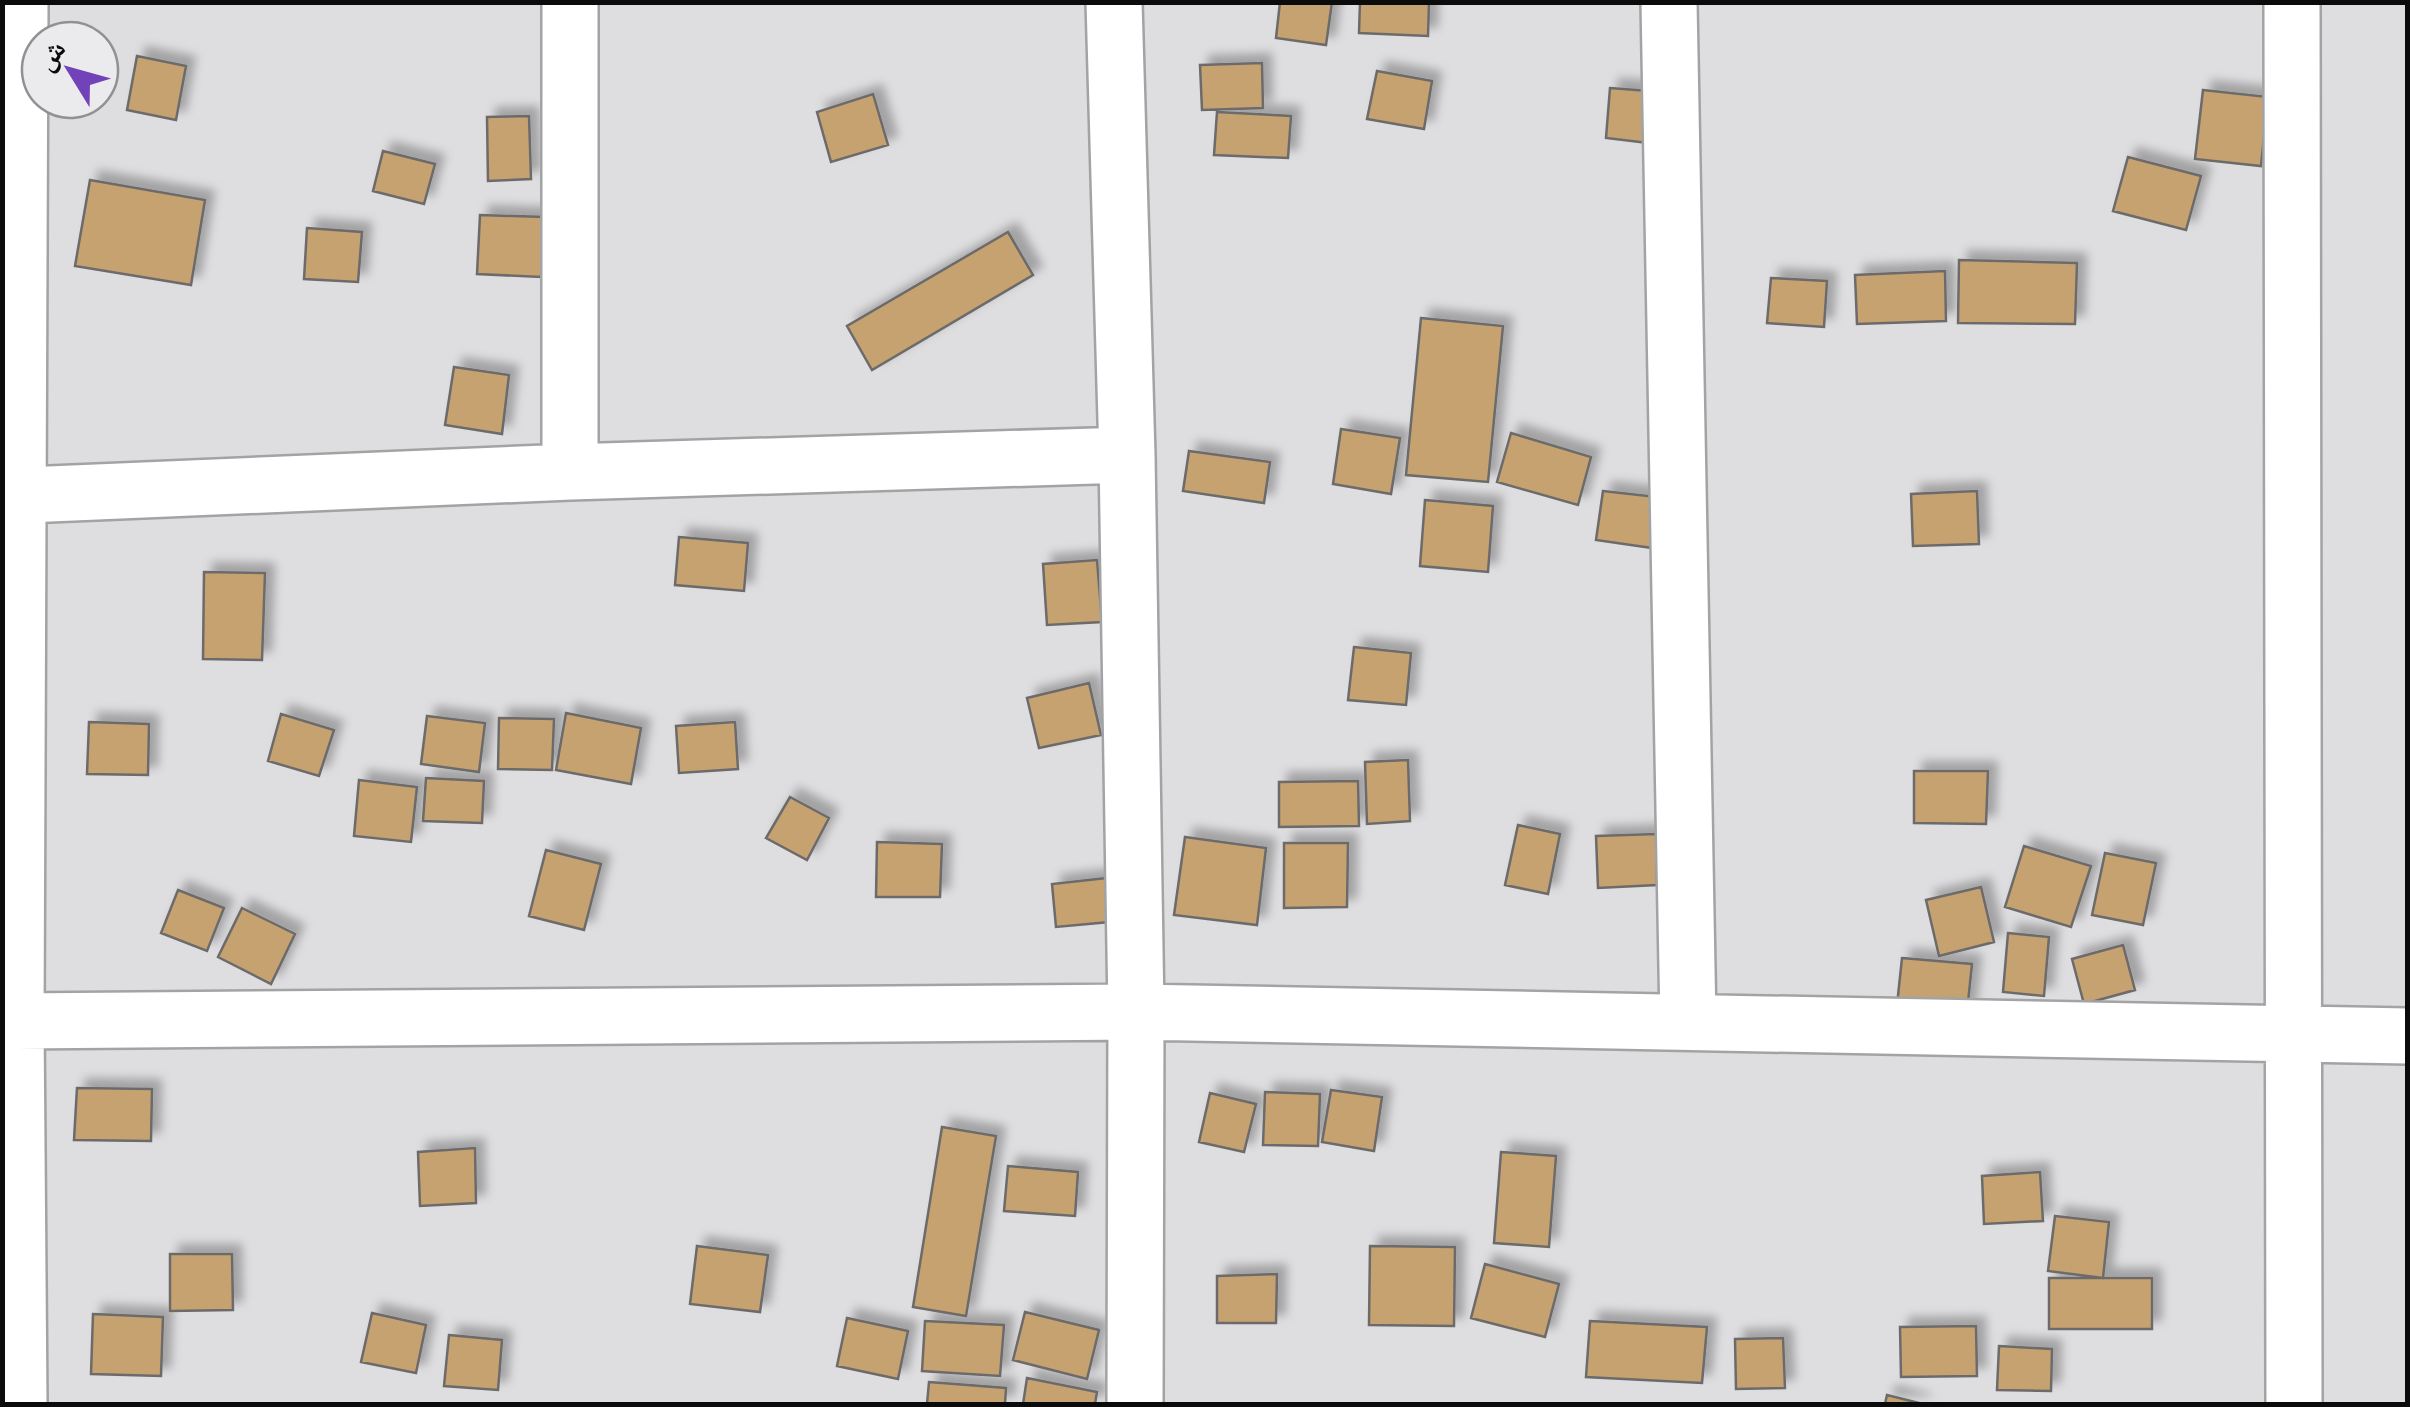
<svg xmlns="http://www.w3.org/2000/svg" width="2410" height="1407" viewBox="0 0 2410 1407" font-family="'Sofia Sans Condensed','Noto Naskh Arabic',sans-serif">
	<defs>
		<filter id="shadow"><feDropShadow dx="9" dy="-9" stdDeviation="5" flood-color="#0004"/></filter>
	</defs>
	<rect width="100%" height="100%" fill="#dedee0"/>
	<!-- building -->
	<path fill="#c7a271" stroke="#6c6b6a" stroke-width="2.5" filter="url(#shadow)" d="M 1280,2 L 1332,2 L 1326,45 L 1276,38 Z
		M 1360,2 L 1429,2 L 1428,36 L 1359,33 Z
		M 137,56 L 186,66 L 176,120 L 127,110 Z
		M 1262,63 L 1263,108 L 1202,110 L 1200,65 Z
		M 1377,71 L 1432,81 L 1424,129 L 1367,119 Z
		M 1610,88 L 1662,92 L 1657,144 L 1606,138 Z
		M 2203,90 L 2268,97 L 2261,166 L 2195,159 Z
		M 873,94 L 888,145 L 831,162 L 817,112 Z
		M 1217,112 L 1291,116 L 1288,158 L 1214,155 Z
		M 529,116 L 531,179 L 488,181 L 487,117 Z
		M 383,151 L 435,164 L 424,204 L 373,191 Z
		M 2128,157 L 2201,176 L 2186,230 L 2113,211 Z
		M 90,180 L 205,200 L 191,285 L 75,266 Z
		M 480,215 L 545,217 L 541,277 L 477,274 Z
		M 307,228 L 362,232 L 358,282 L 304,279 Z
		M 1008,232 L 1033,275 L 872,370 L 847,326 Z
		M 1959,260 L 2077,263 L 2075,324 L 1958,323 Z
		M 1945,271 L 1946,321 L 1857,324 L 1855,275 Z
		M 1771,278 L 1827,281 L 1824,327 L 1767,323 Z
		M 1421,318 L 1503,326 L 1488,482 L 1406,475 Z
		M 454,367 L 509,375 L 502,434 L 445,425 Z
		M 1341,429 L 1400,438 L 1391,494 L 1333,484 Z
		M 1511,433 L 1591,457 L 1578,505 L 1497,482 Z
		M 1189,451 L 1270,462 L 1264,503 L 1183,491 Z
		M 1603,491 L 1666,498 L 1659,549 L 1596,540 Z
		M 1977,491 L 1979,544 L 1913,546 L 1911,494 Z
		M 1425,500 L 1493,506 L 1488,572 L 1420,566 Z
		M 679,537 L 748,543 L 744,591 L 675,585 Z
		M 1097,560 L 1102,622 L 1047,625 L 1043,564 Z
		M 204,572 L 265,573 L 262,660 L 203,659 Z
		M 1354,647 L 1411,653 L 1406,705 L 1348,700 Z
		M 1089,683 L 1101,735 L 1039,748 L 1027,698 Z
		M 566,713 L 641,728 L 631,784 L 556,770 Z
		M 281,714 L 334,730 L 319,776 L 268,761 Z
		M 427,716 L 485,723 L 479,772 L 421,764 Z
		M 499,718 L 554,719 L 552,770 L 498,769 Z
		M 89,722 L 149,724 L 148,775 L 87,774 Z
		M 735,722 L 738,769 L 679,773 L 676,726 Z
		M 1408,760 L 1410,821 L 1367,824 L 1365,762 Z
		M 1914,771 L 1988,771 L 1986,824 L 1914,823 Z
		M 426,778 L 484,781 L 482,823 L 423,821 Z
		M 359,780 L 417,787 L 411,842 L 354,836 Z
		M 1358,781 L 1359,826 L 1279,827 L 1279,782 Z
		M 790,797 L 829,818 L 807,860 L 766,838 Z
		M 1518,825 L 1560,834 L 1548,894 L 1505,885 Z
		M 1656,834 L 1657,885 L 1598,888 L 1596,836 Z
		M 1185,837 L 1266,848 L 1257,925 L 1174,915 Z
		M 877,842 L 942,844 L 940,897 L 876,897 Z
		M 1284,843 L 1348,843 L 1347,907 L 1284,908 Z
		M 2024,846 L 2091,866 L 2071,927 L 2005,907 Z
		M 546,850 L 601,864 L 584,930 L 529,916 Z
		M 2105,853 L 2156,863 L 2143,925 L 2092,915 Z
		M 1116,877 L 1120,921 L 1056,927 L 1052,884 Z
		M 1981,887 L 1994,942 L 1939,956 L 1926,900 Z
		M 178,890 L 224,908 L 207,951 L 161,933 Z
		M 242,908 L 295,934 L 271,984 L 218,957 Z
		M 2008,933 L 2049,937 L 2044,996 L 2003,992 Z
		M 2123,945 L 2135,990 L 2084,1004 L 2072,959 Z
		M 1902,958 L 1972,964 L 1967,1012 L 1897,1005 Z
		M 77,1088 L 152,1089 L 151,1141 L 74,1140 Z
		M 1331,1090 L 1382,1097 L 1374,1151 L 1322,1142 Z
		M 1265,1092 L 1320,1094 L 1318,1146 L 1263,1145 Z
		M 1210,1093 L 1256,1104 L 1244,1152 L 1199,1142 Z
		M 942,1127 L 996,1136 L 966,1316 L 913,1307 Z
		M 475,1148 L 476,1203 L 420,1206 L 418,1152 Z
		M 1501,1152 L 1556,1156 L 1549,1247 L 1494,1243 Z
		M 1008,1166 L 1078,1172 L 1075,1216 L 1004,1211 Z
		M 2040,1172 L 2043,1221 L 1984,1224 L 1982,1176 Z
		M 2055,1216 L 2109,1222 L 2103,1278 L 2048,1271 Z
		M 697,1246 L 768,1255 L 760,1312 L 690,1304 Z
		M 1370,1246 L 1455,1247 L 1454,1326 L 1369,1325 Z
		M 170,1254 L 232,1254 L 233,1310 L 170,1311 Z
		M 1485,1264 L 1559,1284 L 1545,1337 L 1471,1318 Z
		M 1277,1274 L 1276,1323 L 1217,1323 L 1217,1276 Z
		M 2049,1278 L 2152,1278 L 2152,1329 L 2049,1329 Z
		M 1025,1312 L 1099,1330 L 1087,1379 L 1013,1360 Z
		M 372,1313 L 426,1325 L 416,1373 L 361,1362 Z
		M 93,1314 L 163,1317 L 161,1376 L 91,1374 Z
		M 847,1318 L 908,1331 L 898,1379 L 837,1366 Z
		M 925,1321 L 1004,1325 L 1000,1376 L 922,1371 Z
		M 1590,1321 L 1707,1327 L 1702,1383 L 1586,1377 Z
		M 1976,1326 L 1977,1376 L 1901,1377 L 1900,1327 Z
		M 449,1335 L 502,1340 L 498,1390 L 444,1386 Z
		M 1783,1338 L 1785,1388 L 1736,1389 L 1735,1339 Z
		M 1999,1346 L 2052,1349 L 2051,1391 L 1997,1390 Z
		M 1027,1378 L 1097,1392 L 1095,1404 L 1023,1404 Z
		M 929,1382 L 1006,1388 L 1005,1404 L 927,1404 Z
		M 1887,1395 L 1923,1404 L 1885,1404 Z"/>
	<g fill="none" stroke-linecap="round" stroke-linejoin="round">
		<!-- minor casing -->
		<g stroke="#a2a3a4" stroke-width="60">
			<path id="minor" d="M 1114,2 L 1127,455 L 1136,1012 L 1135,1404
				M 1669,2 L 1688,1022
				M 2292,2 L 2294,1404
				M 570,472 L 570,2
				M 2,496 L 570,472 L 1127,455
				M 16,1021 L 1136,1012 L 2408,1036
				M 19,1404 L 16,1021 L 20,2"/>
		</g>
		<!-- minor -->
		<use href="#minor" stroke="#fff" stroke-width="55"/>
	</g>
	<!-- border -->
	<rect width="2410" height="1407" fill="none" stroke="#0b0b0c" stroke-width="10"/>
	<!-- north arrow -->
	<g transform="translate(70 70) rotate(307)"><circle r="48" fill="#ebebed" stroke="#919193" stroke-width="2.5"/>
	<path d="M0-8L18 38L0 25L-18 38Z" fill="#7242b9"/>
	<text y="-15" font-size="28" font-weight="bold" text-anchor="middle" fill="#0b0b0c">ش</text>
	</g>
</svg>
